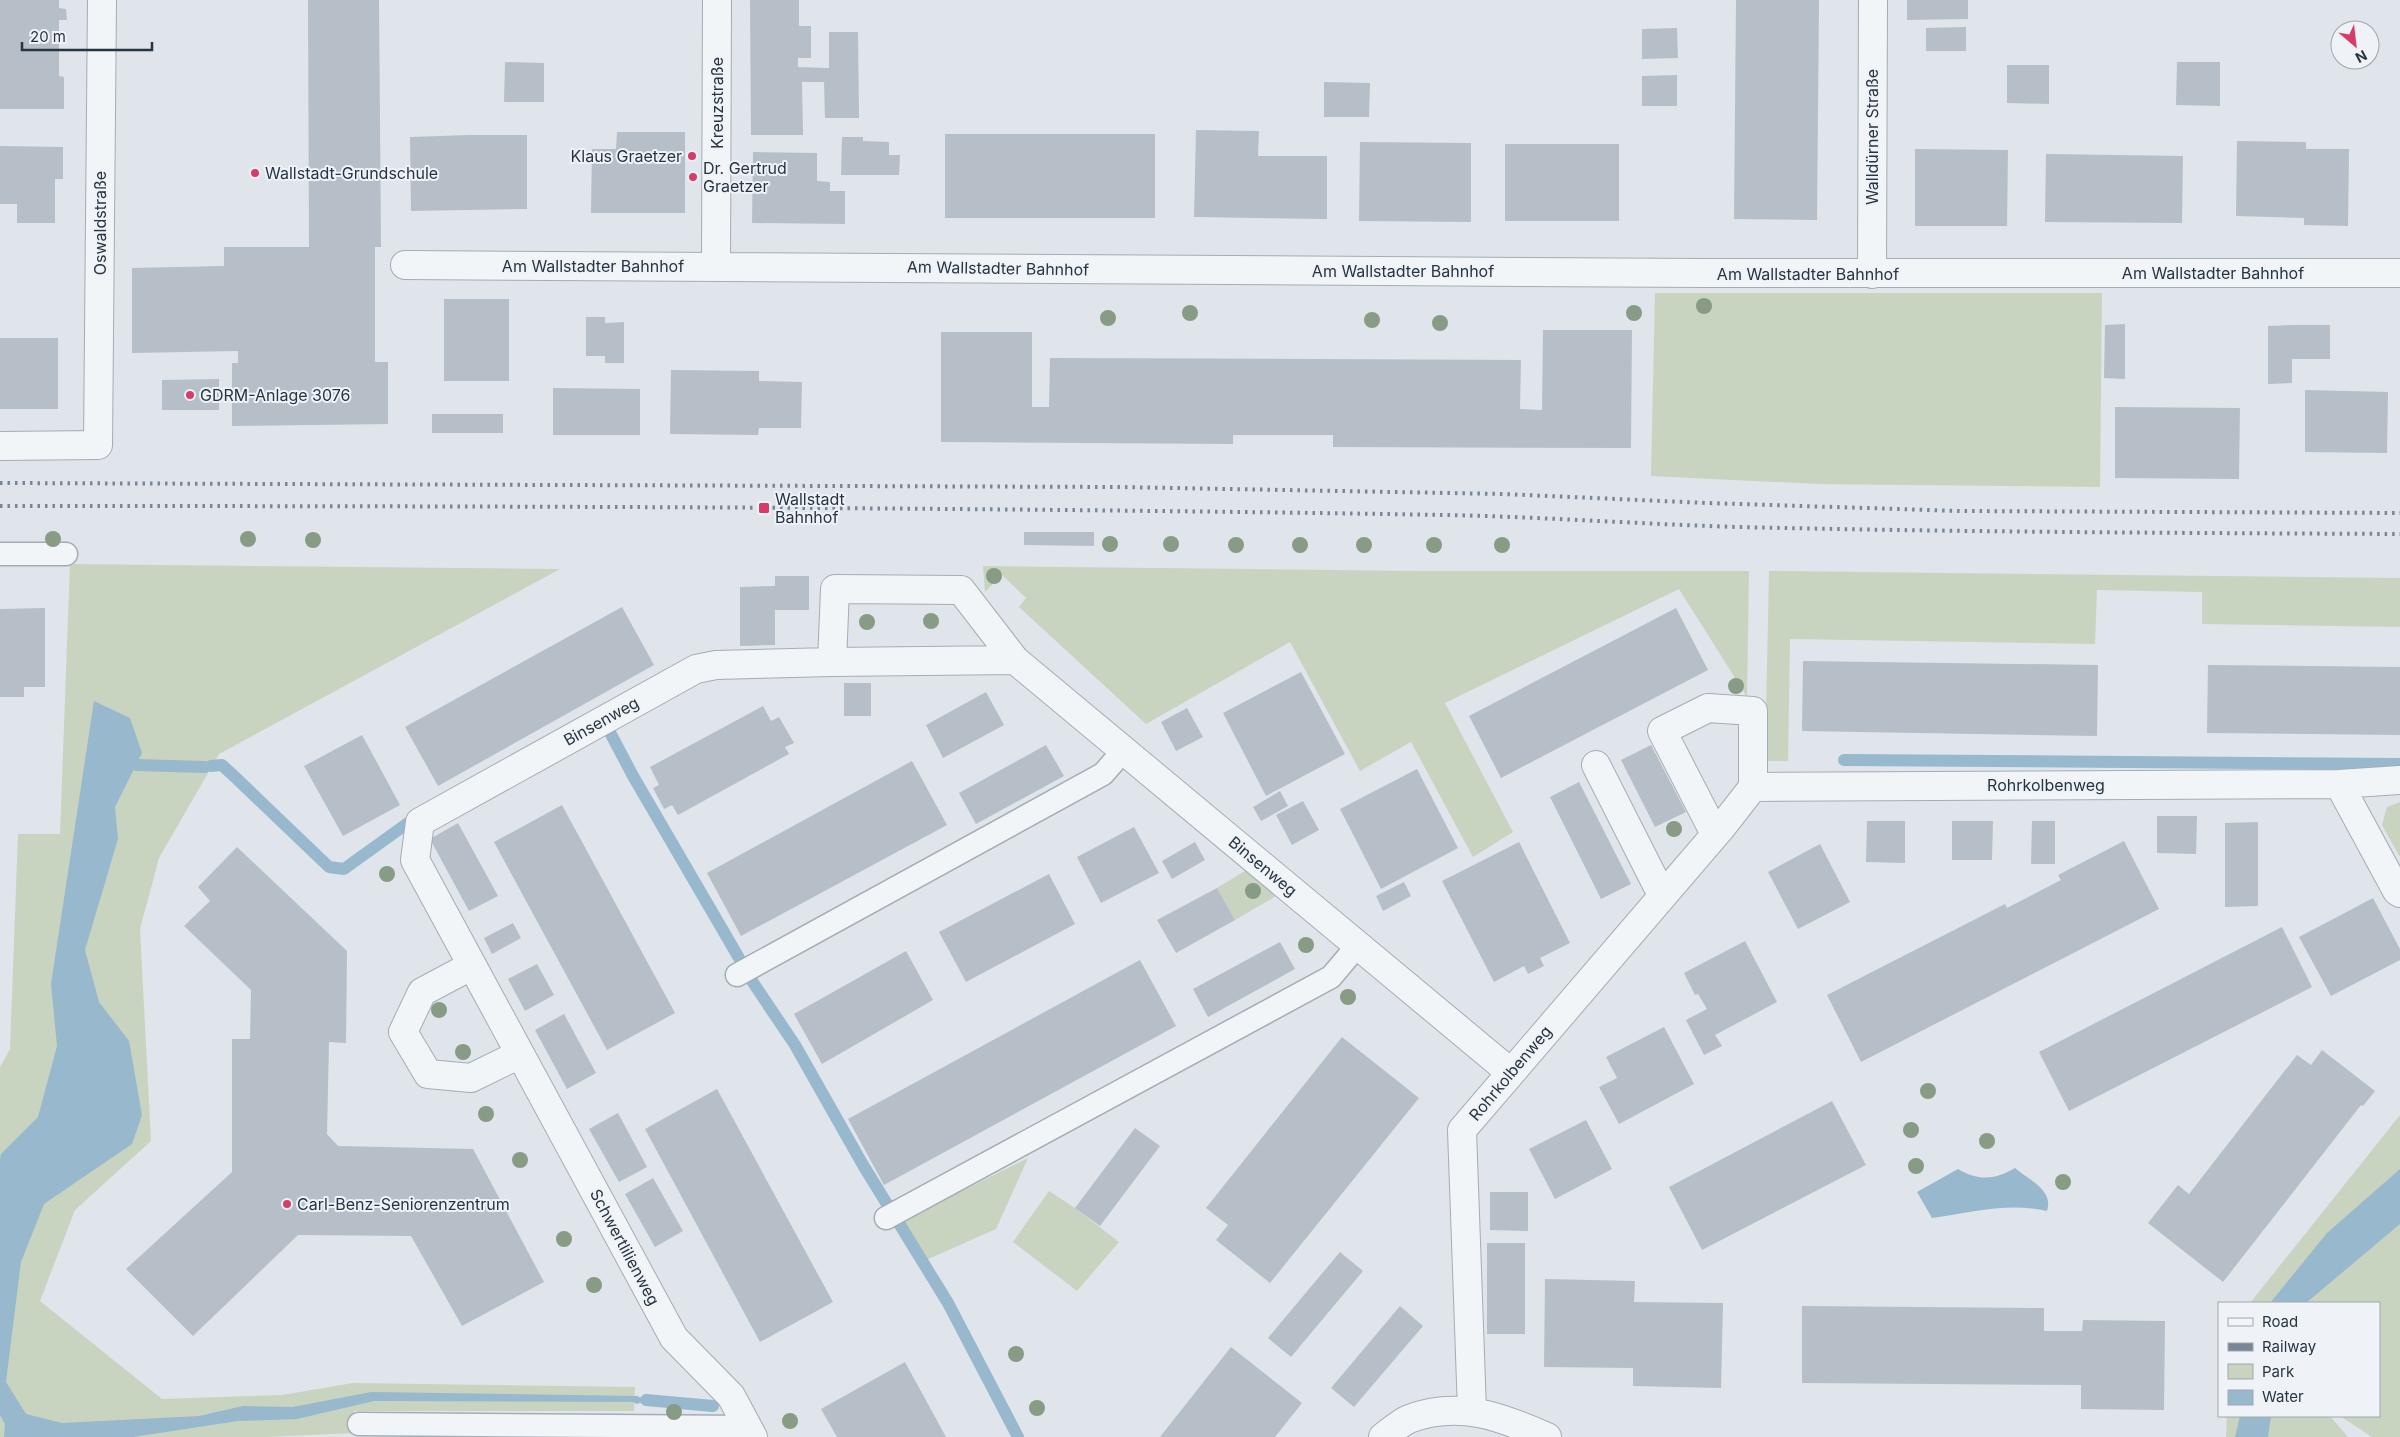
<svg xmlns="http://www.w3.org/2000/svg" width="2400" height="1437" viewBox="0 0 2400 1437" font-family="Inter,sans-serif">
	<rect width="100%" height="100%" fill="#dfe5ea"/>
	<!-- green -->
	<path fill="#c8d4c0" d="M 1655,293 L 2102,293 L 2100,487 L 1817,484 L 1651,476 Z
		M 70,564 L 560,569 L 219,754 L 159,858 L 140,929 L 151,1141 L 75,1210 L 40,1301 L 162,1399 L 282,1395 L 353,1383 L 635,1387 L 634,1411 L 354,1411 L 354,1433 L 267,1437 L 0,1437 L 0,1067 L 10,1049 L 18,834 L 60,834 Z
		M 983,566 L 1415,571 L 1749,571 L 1747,697 L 1679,589 L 1445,703 L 1513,832 L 1473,857 L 1411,742 L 1360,771 L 1290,642 L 1146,724 L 1019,607 L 1026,598 L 1002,575 L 985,592 Z
		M 1769,571 L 2400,578 L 2400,627 L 2202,624 L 2202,592 L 2097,590 L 2095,644 L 1790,639 L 1788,761 L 1765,761 Z
		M 2400,802 L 2400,857 L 2382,825 L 2387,807 Z
		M 1250,868 L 1283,892 L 1235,920 L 1217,888 Z
		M 2400,1115 L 2400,1437 L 2372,1437 L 2340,1416 L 2379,1416 L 2379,1303 L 2250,1303 Z
		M 1028,1158 L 996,1229 L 926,1260 L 903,1220 Z
		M 1049,1191 L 1075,1208 L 1119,1242 L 1077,1291 L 1013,1242 Z
		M 2227,1416 L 2330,1416 L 2348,1437 L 2226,1437 Z"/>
	<!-- water -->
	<path fill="#98b8cd" d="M 94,701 L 130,718 L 142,753 L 115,807 L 118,839 L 85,950 L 99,1002 L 129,1041 L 142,1115 L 132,1144 L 44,1204 L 21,1262 L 6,1382 L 26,1414 L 62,1423 L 199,1416 L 243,1406 L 293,1407 L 371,1392 L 637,1396 L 646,1400 L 637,1404 L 633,1402 L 374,1401 L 297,1419 L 238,1421 L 133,1437 L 4,1437 L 5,1424 L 0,1415 L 0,1159 L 1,1154 L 38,1117 L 57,1046 L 51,984 Z
		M 2015,1168 C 2029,1180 2054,1190 2047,1211 C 2008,1202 1971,1213 1932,1218 L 1917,1192 L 1958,1169 C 1978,1181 1995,1180 2015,1168 Z
		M 2400,1169 L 2400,1224 L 2306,1303 L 2270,1303 L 2327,1233 Z
		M 2240,1416 L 2271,1416 L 2268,1437 L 2235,1437 Z"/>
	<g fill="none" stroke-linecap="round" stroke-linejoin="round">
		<!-- stream -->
		<path stroke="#98b8cd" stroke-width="12" d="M 604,721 L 633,776 L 739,958
			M 1844,760 L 2400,764
			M 136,765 L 205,767
			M 211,766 L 222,765 L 235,777 L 329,867 L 344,869 L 419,815
			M 752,981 L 795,1045 L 863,1165 L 948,1303 L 1018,1437
			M 646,1400 L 713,1406"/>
	</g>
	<!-- building -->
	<path fill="#b6bfc7" d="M 0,0 L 59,0 L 59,8 L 66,9 L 67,20 L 59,20 L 59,76 L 64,77 L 64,109 L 0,109 Z
		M 308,0 L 379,0 L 381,247 L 375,247 L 375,362 L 388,362 L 388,424 L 232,426 L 232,363 L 238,363 L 238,351 L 132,353 L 132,268 L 224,266 L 224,247 L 309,247 Z
		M 750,0 L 799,0 L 799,26 L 811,26 L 811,58 L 798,58 L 798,67 L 829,68 L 829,32 L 858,32 L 859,118 L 825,118 L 824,82 L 802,82 L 803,135 L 751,135 Z
		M 1736,0 L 1819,0 L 1817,220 L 1734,219 Z
		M 1907,0 L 1968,0 L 1968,19 L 1907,20 Z
		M 1966,27 L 1966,51 L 1926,51 L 1926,28 Z
		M 1677,28 L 1678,58 L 1642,59 L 1642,29 Z
		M 505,62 L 544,63 L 544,102 L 504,102 Z
		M 2177,62 L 2220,62 L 2220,106 L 2176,105 Z
		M 2007,65 L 2049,65 L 2049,104 L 2007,103 Z
		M 1677,75 L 1677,106 L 1642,106 L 1642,76 Z
		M 1324,82 L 1370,83 L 1369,117 L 1324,117 Z
		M 1196,130 L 1259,131 L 1258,156 L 1327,156 L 1327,219 L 1194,217 Z
		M 617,132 L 685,132 L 685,213 L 591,213 L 592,149 L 616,149 Z
		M 945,134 L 1155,134 L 1155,218 L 945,218 Z
		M 469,135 L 527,135 L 527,209 L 411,211 L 410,137 Z
		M 842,137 L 863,137 L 863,141 L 889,142 L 889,155 L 900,155 L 899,175 L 841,175 Z
		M 2237,141 L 2306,142 L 2306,149 L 2349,149 L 2348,226 L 2304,225 L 2304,218 L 2236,216 Z
		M 1360,142 L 1471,143 L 1471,222 L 1359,221 Z
		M 1505,144 L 1619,144 L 1619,221 L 1505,221 Z
		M 0,146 L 63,147 L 63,179 L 55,179 L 55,223 L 17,223 L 17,204 L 0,204 Z
		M 1915,149 L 2008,150 L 2007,226 L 1915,226 Z
		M 753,152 L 817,153 L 817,181 L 830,182 L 830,191 L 845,191 L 845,224 L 752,223 Z
		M 2046,154 L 2183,156 L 2182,223 L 2045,222 Z
		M 444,299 L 509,299 L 509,381 L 444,381 Z
		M 586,317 L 605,317 L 605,323 L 624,322 L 624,363 L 605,363 L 605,356 L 586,356 Z
		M 2125,324 L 2125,379 L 2104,378 L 2105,325 Z
		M 2293,325 L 2330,325 L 2330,359 L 2292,359 L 2292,383 L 2268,384 L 2268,326 Z
		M 1543,330 L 1632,330 L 1631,448 L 1333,447 L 1333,435 L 1233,435 L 1233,444 L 941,442 L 941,332 L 1032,332 L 1032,407 L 1049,407 L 1050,358 L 1315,359 L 1521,360 L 1520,409 L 1542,410 Z
		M 0,338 L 58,338 L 58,409 L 0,409 Z
		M 671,370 L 759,371 L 759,381 L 802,382 L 801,428 L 759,428 L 758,435 L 670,434 Z
		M 219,379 L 219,410 L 162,410 L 162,380 Z
		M 553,388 L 640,389 L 640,435 L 553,435 Z
		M 2305,390 L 2388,392 L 2387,453 L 2305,452 Z
		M 2115,407 L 2240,408 L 2239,479 L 2115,478 Z
		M 432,414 L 503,414 L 503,433 L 432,433 Z
		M 1024,532 L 1094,532 L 1094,546 L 1024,545 Z
		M 775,576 L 809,576 L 809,610 L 775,610 L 775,645 L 740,646 L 740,587 L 775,586 Z
		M 622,607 L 654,665 L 438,786 L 405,727 Z
		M 45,608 L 45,687 L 24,687 L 24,697 L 0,697 L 0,609 Z
		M 1676,608 L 1708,670 L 1501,778 L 1469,716 Z
		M 1803,661 L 2098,665 L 2097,736 L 1802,731 Z
		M 2208,665 L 2400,667 L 2400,735 L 2207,733 Z
		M 1301,672 L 1345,754 L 1266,796 L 1223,713 Z
		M 844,683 L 871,683 L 871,716 L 844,716 Z
		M 986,692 L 1004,725 L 943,758 L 926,725 Z
		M 763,706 L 771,721 L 779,717 L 794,743 L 785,747 L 789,754 L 678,815 L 672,805 L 664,809 L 653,788 L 659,785 L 650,767 Z
		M 1187,708 L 1203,737 L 1176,751 L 1161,722 Z
		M 362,735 L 400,805 L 343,836 L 304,766 Z
		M 1046,745 L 1064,776 L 976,824 L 959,793 Z
		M 1651,745 L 1686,812 L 1655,827 L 1621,760 Z
		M 912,761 L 947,825 L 741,936 L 707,873 Z
		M 1417,769 L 1458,848 L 1381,889 L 1340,809 Z
		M 1579,782 L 1631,884 L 1601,899 L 1550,797 Z
		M 1280,791 L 1288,806 L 1261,821 L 1253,807 Z
		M 1303,801 L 1319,830 L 1292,845 L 1276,815 Z
		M 562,805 L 675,1013 L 607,1050 L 494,842 Z
		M 2157,816 L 2197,816 L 2196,854 L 2157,853 Z
		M 1867,821 L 1905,821 L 1905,863 L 1866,862 Z
		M 1952,821 L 1993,821 L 1992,860 L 1952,860 Z
		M 2032,821 L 2055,821 L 2055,864 L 2031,864 Z
		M 2258,822 L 2258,906 L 2225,907 L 2225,823 Z
		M 458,823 L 498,896 L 469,911 L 430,839 Z
		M 1134,827 L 1159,873 L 1101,903 L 1077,857 Z
		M 2124,841 L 2159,909 L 1861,1062 L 1827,995 L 2005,904 L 2007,908 L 2061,880 L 2058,875 Z
		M 1195,842 L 1205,860 L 1172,879 L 1162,861 Z
		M 1519,842 L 1570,943 L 1540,958 L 1544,966 L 1528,974 L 1524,966 L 1494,982 L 1442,881 Z
		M 1820,844 L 1850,902 L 1798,929 L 1768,872 Z
		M 237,847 L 347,951 L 346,1043 L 329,1042 L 327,1134 L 338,1146 L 473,1149 L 544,1282 L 462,1326 L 411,1236 L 298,1235 L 193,1336 L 126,1269 L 232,1172 L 232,1039 L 250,1039 L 251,990 L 184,926 L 210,901 L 198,887 Z
		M 1049,874 L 1075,924 L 966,982 L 939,932 Z
		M 1404,882 L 1411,896 L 1383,911 L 1376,896 Z
		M 1217,888 L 1235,920 L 1176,953 L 1157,920 Z
		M 2373,898 L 2400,949 L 2400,960 L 2331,996 L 2299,937 Z
		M 513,923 L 521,938 L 492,954 L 484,938 Z
		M 2282,927 L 2312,987 L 2069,1111 L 2039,1052 Z
		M 1745,941 L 1777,1002 L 1715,1035 L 1722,1046 L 1704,1055 L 1686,1020 L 1707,1009 L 1698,994 L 1695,995 L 1684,973 Z
		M 1280,942 L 1295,969 L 1208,1017 L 1193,989 Z
		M 906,951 L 933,1000 L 822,1064 L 794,1014 Z
		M 1140,960 L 1176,1026 L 884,1185 L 848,1119 Z
		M 537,964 L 554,995 L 525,1011 L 508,979 Z
		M 564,1014 L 596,1073 L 567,1089 L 535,1030 Z
		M 1664,1027 L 1694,1084 L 1619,1124 L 1599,1087 L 1617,1078 L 1606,1057 Z
		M 1342,1037 L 1419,1098 L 1270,1283 L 1216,1240 L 1228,1225 L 1206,1208 Z
		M 2322,1050 L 2375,1091 L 2363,1106 L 2361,1105 L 2223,1282 L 2148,1223 L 2178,1185 L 2189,1194 L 2297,1055 L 2311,1065 Z
		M 717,1089 L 833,1302 L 760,1342 L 645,1129 Z
		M 1832,1101 L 1866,1165 L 1702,1250 L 1669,1187 Z
		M 618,1113 L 647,1167 L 619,1182 L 589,1129 Z
		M 1586,1120 L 1612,1169 L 1555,1199 L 1529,1149 Z
		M 1135,1128 L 1160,1146 L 1100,1226 L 1075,1208 Z
		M 653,1178 L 683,1231 L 655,1247 L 625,1194 Z
		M 1490,1192 L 1528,1192 L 1528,1231 L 1490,1230 Z
		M 1487,1243 L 1525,1243 L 1525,1334 L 1487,1334 Z
		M 1340,1252 L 1363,1271 L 1291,1357 L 1268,1338 Z
		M 1545,1279 L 1635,1281 L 1634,1302 L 1723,1303 L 1721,1388 L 1633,1386 L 1633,1368 L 1544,1367 Z
		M 1400,1306 L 1423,1326 L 1354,1407 L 1331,1388 Z
		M 1802,1306 L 2044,1308 L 2044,1331 L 2082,1331 L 2083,1320 L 2165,1321 L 2164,1410 L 2081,1409 L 2081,1385 L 1802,1383 Z
		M 1231,1347 L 1302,1403 L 1275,1437 L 1160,1437 Z
		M 905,1362 L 946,1437 L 837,1437 L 821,1409 Z"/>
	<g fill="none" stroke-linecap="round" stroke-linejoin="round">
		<!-- service casing -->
		<g stroke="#a4adb4" stroke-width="25">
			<path id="service" d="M 0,554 L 66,554
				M 737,975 L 1103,774 L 1124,750
				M 886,1218 L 1331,977 L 1358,945
				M 359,1424 L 748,1427"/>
		</g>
		<!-- minor casing -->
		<g stroke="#a4adb4" stroke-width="30">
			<path id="minor" d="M 405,265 L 1706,273 L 2400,273
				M 716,266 L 717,0
				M 1872,274 L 1873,0
				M 0,446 L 98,445 L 102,0
				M 1015,660 L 832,662 L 835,589 L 961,590 L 1015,660 L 1510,1072
				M 1596,765 L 1662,895
				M 2339,784 L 2397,891 L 2400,893
				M 1715,834 L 1662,731 L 1708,708 L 1753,711 L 1753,787
				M 471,966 L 422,992 L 403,1032 L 428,1074 L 471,1078 L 520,1054
				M 1472,1411 L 1462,1130 L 1721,828 L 1753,787 L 2339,784 L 2400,780
				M 753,1437 L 731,1396 L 674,1338 L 415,860 L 420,822 L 696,669 L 716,665 L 832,662
				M 1383,1437 C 1391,1431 1400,1423 1409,1419 C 1459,1400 1502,1417 1547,1437"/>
		</g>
		<!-- service -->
		<use href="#service" stroke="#f2f5f8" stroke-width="22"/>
		<!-- minor -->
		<use href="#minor" stroke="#f2f5f8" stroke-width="28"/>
		<!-- rail -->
		<path stroke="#788695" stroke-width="4" stroke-dasharray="2.5 5" stroke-linecap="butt" d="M 0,483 L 1119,487 L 1503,494 L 1707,503 L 1961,511 L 2400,513
			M 0,506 C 482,506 965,507 1447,515 C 1544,517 1640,524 1737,527 C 1958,532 2179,533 2400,534"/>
	</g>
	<!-- trees -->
	<g fill="#889b85">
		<circle cx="1704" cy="306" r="8"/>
		<circle cx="1190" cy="313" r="8"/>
		<circle cx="1634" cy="313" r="8"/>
		<circle cx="1108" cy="318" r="8"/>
		<circle cx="1372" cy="320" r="8"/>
		<circle cx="1440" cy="323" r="8"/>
		<circle cx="53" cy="539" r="8"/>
		<circle cx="248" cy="539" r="8"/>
		<circle cx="313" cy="540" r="8"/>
		<circle cx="1110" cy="544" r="8"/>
		<circle cx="1171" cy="544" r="8"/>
		<circle cx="1236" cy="545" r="8"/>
		<circle cx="1300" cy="545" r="8"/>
		<circle cx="1364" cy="545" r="8"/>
		<circle cx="1434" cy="545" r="8"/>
		<circle cx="1502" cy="545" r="8"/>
		<circle cx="994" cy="576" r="8"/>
		<circle cx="931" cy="621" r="8"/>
		<circle cx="867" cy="622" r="8"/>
		<circle cx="1736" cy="686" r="8"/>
		<circle cx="1674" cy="829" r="8"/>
		<circle cx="387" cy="874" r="8"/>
		<circle cx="1253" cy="891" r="8"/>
		<circle cx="1306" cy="945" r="8"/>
		<circle cx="1348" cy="997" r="8"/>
		<circle cx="439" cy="1010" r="8"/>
		<circle cx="463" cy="1052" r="8"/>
		<circle cx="1928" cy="1091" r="8"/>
		<circle cx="486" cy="1114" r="8"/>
		<circle cx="1911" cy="1130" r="8"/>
		<circle cx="1987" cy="1141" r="8"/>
		<circle cx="520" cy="1160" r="8"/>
		<circle cx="1916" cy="1166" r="8"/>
		<circle cx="2063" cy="1182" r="8"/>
		<circle cx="564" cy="1239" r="8"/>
		<circle cx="594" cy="1285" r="8"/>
		<circle cx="1016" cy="1354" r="8"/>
		<circle cx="1037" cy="1408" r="8"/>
		<circle cx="674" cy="1412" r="8"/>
		<circle cx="790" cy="1421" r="8"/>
	</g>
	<!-- markers -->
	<g fill="#d83b68" stroke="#eff3f7" stroke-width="2">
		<circle cx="692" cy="156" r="5"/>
		<circle cx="255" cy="173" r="5"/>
		<circle cx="693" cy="177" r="5"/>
		<circle cx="190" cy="395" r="5"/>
		<rect x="758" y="502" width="12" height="12" rx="2.5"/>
		<circle cx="287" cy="1204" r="5"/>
	</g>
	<g text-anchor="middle" stroke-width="4" stroke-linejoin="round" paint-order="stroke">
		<!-- street labels -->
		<g font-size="16" fill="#273542" stroke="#eff3f7">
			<text transform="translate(717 103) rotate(-90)" y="6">Kreuzstraße</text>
			<text transform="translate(1872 137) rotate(-90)" y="6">Walldürner Straße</text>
			<text transform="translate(100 223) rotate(-90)" y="6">Oswaldstraße</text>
			<text x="593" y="272">Am Wallstadter Bahnhof</text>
			<text transform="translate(998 268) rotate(1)" y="6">Am Wallstadter Bahnhof</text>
			<text x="1403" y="277">Am Wallstadter Bahnhof</text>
			<text x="2213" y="279">Am Wallstadter Bahnhof</text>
			<text x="1808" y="280">Am Wallstadter Bahnhof</text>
			<text transform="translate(601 721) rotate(-29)" y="6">Binsenweg</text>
			<text x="2046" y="791">Rohrkolbenweg</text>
			<text transform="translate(1263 866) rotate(40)" y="6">Binsenweg</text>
			<text transform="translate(1510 1073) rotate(-50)" y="6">Rohrkolbenweg</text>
			<text transform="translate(625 1247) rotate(62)" y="6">Schwertlilienweg</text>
		</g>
		<!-- poi labels -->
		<g font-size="16" fill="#273542" stroke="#eff3f7" text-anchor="start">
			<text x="682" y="162" text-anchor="end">Klaus Graetzer</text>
			<text x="703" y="174">Dr. Gertrud<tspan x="703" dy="18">Graetzer</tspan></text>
			<text x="265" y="179">Wallstadt-Grundschule</text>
			<text x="200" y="401">GDRM-Anlage 3076</text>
			<text x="775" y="505">Wallstadt<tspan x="775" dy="18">Bahnhof</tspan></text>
			<text x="297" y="1210">Carl-Benz-Seniorenzentrum</text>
		</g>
	</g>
	<!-- legend -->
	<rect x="2218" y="1302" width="162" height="115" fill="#eff3f7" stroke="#9fa7af"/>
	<rect x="2228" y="1318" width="25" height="8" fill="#f2f5f8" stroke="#9fa7af"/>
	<text x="2262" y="1327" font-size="15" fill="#273542">Road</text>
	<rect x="2228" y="1343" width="25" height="8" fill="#788695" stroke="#9fa7af"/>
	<text x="2262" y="1352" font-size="15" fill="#273542">Railway</text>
	<rect x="2228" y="1364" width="25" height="15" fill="#c8d4c0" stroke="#9fa7af"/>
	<text x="2262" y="1377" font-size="15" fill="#273542">Park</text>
	<rect x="2228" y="1390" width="25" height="15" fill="#98b8cd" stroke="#9fa7af"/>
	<text x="2262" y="1402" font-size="15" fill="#273542">Water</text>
	<!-- north arrow -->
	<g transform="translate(2355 45) rotate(152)"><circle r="24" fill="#eff3f7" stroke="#9fa7af"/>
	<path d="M0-4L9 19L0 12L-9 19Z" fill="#d83b68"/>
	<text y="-8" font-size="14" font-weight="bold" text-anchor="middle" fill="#273542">N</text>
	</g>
	<!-- scale -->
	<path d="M22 42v8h130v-8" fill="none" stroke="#273542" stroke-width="2.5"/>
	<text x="30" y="42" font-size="15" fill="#273542" stroke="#eff3f7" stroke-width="4" paint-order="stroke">20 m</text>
</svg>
